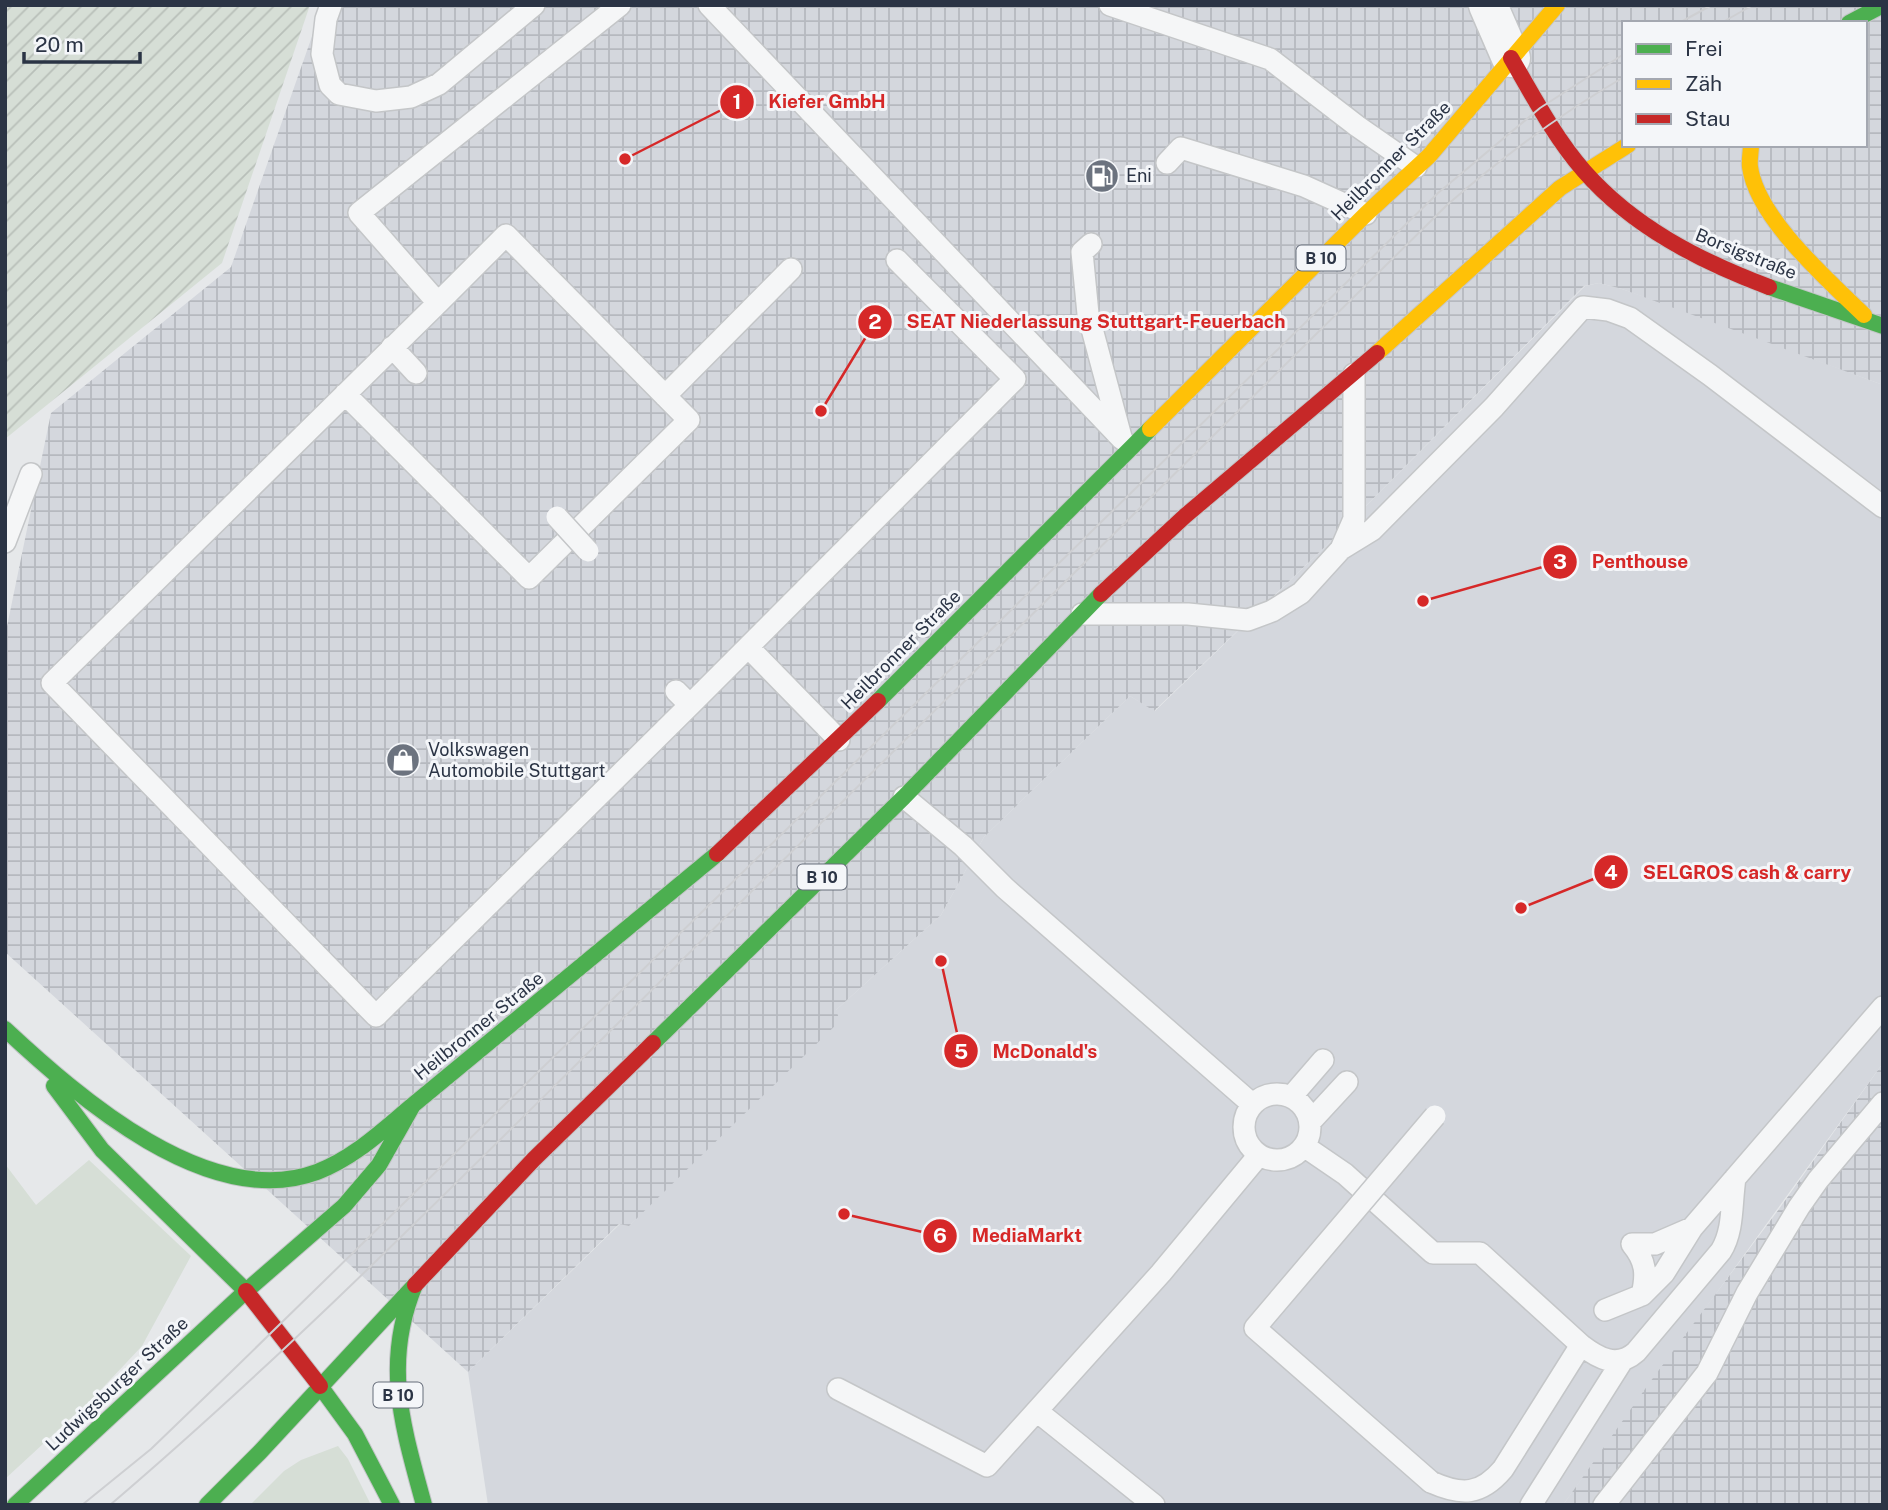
<svg xmlns="http://www.w3.org/2000/svg" width="1888" height="1510" viewBox="0 0 1888 1510" font-family="'Public Sans',sans-serif">
	<defs>
		<pattern id="industrial-grid" width="8" height="8" patternUnits="userSpaceOnUse" patternTransform="scale(1.75)"><rect width="8" height="8" fill="#d4d7dd"/><path d="M0 4h8M4 0v8" fill="none" stroke="#b6b9bf"/></pattern>
		<pattern id="garden-furrows" width="10" height="10" patternUnits="userSpaceOnUse" patternTransform="scale(1.75)"><rect width="10" height="10" fill="#d6ded6"/><path d="M-1 1l2-2M0 10L10 0M9 11l2-2" fill="none" stroke="#b8bfb9"/></pattern>
	</defs>
	<rect width="100%" height="100%" fill="#e6e8ea"/>
	<!-- built -->
	<path fill="#d4d7dd" d="M 1599,283 L 1622,289 L 1688,312 L 1883,385 L 1883,1063 L 1563,1505 L 488,1505 L 468,1372 L 620,1224 L 629,1226 L 836,1010 L 941,915 L 984,837 L 1130,696 L 1155,711 L 1331,541 L 1585,286 Z"/>
	<!-- industrial -->
	<path fill="url(#industrial-grid)" fill-rule="evenodd" d="M 323,5 L 1883,5 L 1883,385 L 1622,289 L 1599,283 L 1584,286 L 1331,541 L 1154,711 L 1130,696 L 984,837 L 941,915 L 836,1010 L 840,1021 L 629,1226 L 619,1224 L 468,1372 L 5,952 L 5,636 L 51,413 L 231,267 ZM 1624,23 L 1865,23 L 1865,145 L 1624,145 Z
		M 1883,1063 L 1883,1505 L 1563,1505 L 1650,1382 L 1779,1209 Z"/>
	<!-- grass -->
	<path fill="#d6ded6" d="M 89,1160 L 191,1256 L 142,1346 L 95,1396 L 5,1479 L 5,1164 L 36,1205 Z
		M 338,1446 L 348,1459 L 371,1505 L 250,1505 L 284,1471 L 301,1460 Z"/>
	<!-- garden -->
	<path fill="url(#garden-furrows)" d="M 5,5 L 310,5 L 222,263 L 5,439 Z"/>
	<g fill="none" stroke-linecap="round" stroke-linejoin="round">
		<!-- lane casing -->
		<g stroke="#c4c6c8" stroke-width="24">
			<path id="lane" d="M 331,5 L 326,19 L 322,54 L 330,85 L 339,94 L 376,101 L 411,97 L 439,84 L 534,5
				M 620,5 L 359,213 L 438,303 L 52,683 L 376,1016 L 690,705
				M 709,5 L 1122,439
				M 1110,5 L 1270,59 L 1357,126 L 1416,167
				M 1167,163 L 1181,148 L 1304,186 L 1366,214
				M 1091,244 L 1082,252 L 1088,314 L 1121,437
				M 392,347 L 416,373
				M 345,394 L 529,578 L 689,420 L 506,235 L 438,303
				M 665,396 L 791,269
				M 5,542 L 31,474
				M 1341,549 L 1372,530 L 1494,407 L 1583,307 L 1608,310 L 1630,318 L 1710,375 L 1883,507
				M 1082,614 L 1188,614 L 1248,620 L 1272,611 L 1301,593 L 1341,549 L 1354,519 L 1354,374
				M 748,647 L 1015,379 L 897,260
				M 676,691 L 690,705 L 748,647 L 839,740
				M 904,797 L 963,846 L 1005,888 L 1252,1104
				M1244 1127a33 33 0 1 1 66 0a33 33 0 1 1-66 0Z
				M 1291,1097 L 1323,1060
				M 1310,1122 L 1347,1082
				M 1304,1146 L 1345,1174 L 1433,1253 L 1480,1253 L 1581,1345 C 1598,1358 1617,1369 1636,1352 L 1721,1251 C 1734,1230 1731,1203 1735,1178
				M 1632,1244 L 1655,1244 L 1692,1228
				M 1632,1244 C 1646,1261 1647,1274 1642,1295
				M 1605,1310 L 1642,1295 L 1664,1273 L 1692,1228 L 1883,1007
				M 838,1389 L 987,1466 L 1161,1273 L 1259,1155
				M 1038,1412 L 1154,1505
				M 1431,1482 C 1462,1496 1481,1495 1503,1469 L 1581,1345
				M 1531,1505 L 1622,1361
				M 1604,1505 L 1707,1373 L 1747,1293 L 1799,1207 L 1818,1180 L 1883,1103"/>
		</g>
		<!-- street casing -->
		<g stroke="#c4c6c8" stroke-width="41">
			<path id="street" d="M 1488,5 L 1511,58"/>
		</g>
		<!-- fast casing -->
		<g stroke="#c4c6c8" stroke-width="18">
			<path id="fast" d="M 1849,23 L 1883,5
				M 1769,287 L 1883,326
				M 878,701 L 1150,429
				M 5,1029 C 78,1097 209,1212 317,1172 C 354,1158 383,1130 413,1105
				M 653,1043 L 904,797 L 1101,594
				M 54,1086 L 102,1150 L 246,1291
				M 413,1105 L 717,854
				M 415,1285 C 382,1364 403,1427 424,1505
				M 320,1386 L 355,1434 L 392,1505
				M 15,1505 L 246,1291 L 344,1206 L 379,1165 L 413,1105
				M 207,1505 L 260,1452 L 415,1285"/>
		</g>
		<!-- slow casing -->
		<g stroke="#c4c6c8" stroke-width="18">
			<path id="slow" d="M 1751,145 C 1751,152 1749,160 1750,167 C 1757,218 1828,280 1864,315
				M 1377,353 L 1560,188 L 1628,145
				M 1150,429 L 1366,214 L 1429,156 L 1557,5"/>
		</g>
		<!-- jam casing -->
		<g stroke="#c4c6c8" stroke-width="18">
			<path id="jam" d="M 1511,58 C 1533,96 1555,138 1584,171 C 1633,227 1700,261 1769,287
				M 1101,594 L 1185,516 L 1377,353
				M 717,854 L 878,701
				M 415,1285 L 534,1159 L 653,1043
				M 246,1291 L 320,1386"/>
		</g>
		<!-- lane -->
		<use href="#lane" stroke="#f5f6f7" stroke-width="21"/>
		<!-- street -->
		<use href="#street" stroke="#f5f6f7" stroke-width="38"/>
		<!-- fast -->
		<use href="#fast" stroke="#4caf50" stroke-width="16"/>
		<!-- slow -->
		<use href="#slow" stroke="#ffc107" stroke-width="16"/>
		<!-- jam -->
		<use href="#jam" stroke="#c62828" stroke-width="16"/>
		<!-- tram -->
		<path stroke="#cecfd2" stroke-width="2" d="M 1679,23 L 1712,5
			M 1721,23 L 1753,5
			M 82,1505 L 151,1449 L 233,1370 L 1438,193 L 1540,108 L 1624,54
			M 110,1505 C 281,1359 440,1199 600,1041 C 884,764 1163,482 1447,205 C 1502,157 1560,114 1624,77"/>
		<!-- lane-bridge casing -->
		<g stroke="#c4c6c8" stroke-width="24" stroke-linecap="butt">
			<path id="lane-bridge" d="M 557,517 L 588,551
				M 1431,1482 L 1255,1328 L 1435,1116"/>
		</g>
		<!-- lane-bridge -->
		<use href="#lane-bridge" stroke="#f5f6f7" stroke-width="21"/>
	</g>
	<!-- icons -->
	<defs>
		<g id="fuel-disc" transform="scale(1.75)"><circle r="9.5" fill="#6c737f" stroke="#f4f6f9"/><path d="M-5.5-6h7V0h2V4h1.3V-2.5L3-4.5l.8-.8L6-3V5H2.5V1h-1V6h-7ZM-4.2-4.7v3.2H.2V-4.7Z" fill="#fff"/></g>
		<g id="shop-disc" transform="scale(1.75)"><circle r="9.5" fill="#6c737f" stroke="#f4f6f9"/><path d="M-5-2.5h2.3a2.7 3.5 0 0 1 5.4 0H5L5.5 6h-11ZM-1.5-2.5h3a1.5 2.3 0 0 0-3 0Z" fill="#fff"/></g>
	</defs>
	<g fill-rule="evenodd">
		<use href="#fuel-disc" x="1102" y="176"/>
		<use href="#shop-disc" x="403" y="760"/>
	</g>
	<g text-anchor="middle" stroke-width="6" stroke-linejoin="round" paint-order="stroke">
		<!-- shield labels -->
		<g fill="#f4f6f9" stroke="#676e7b" stroke-width="2">
			<rect x="1296.5" y="245.5" width="49" height="25" rx="5"/>
			<rect x="797.5" y="864.5" width="49" height="25" rx="5"/>
			<rect x="373.5" y="1382.5" width="49" height="25" rx="5"/>
		</g>
		<g font-size="16" font-weight="bold" fill="#2b3445">
			<text x="1321" y="264">B 10</text>
			<text x="822" y="883">B 10</text>
			<text x="398" y="1401">B 10</text>
		</g>
		<!-- street labels -->
		<g font-size="18" fill="#2b3445" stroke="#f4f6f9">
			<text transform="translate(1391 161) rotate(-45)" y="6">Heilbronner Straße</text>
			<text transform="translate(1746 254) rotate(22)" y="6">Borsigstraße</text>
			<text transform="translate(901 650) rotate(-45)" y="6">Heilbronner Straße</text>
			<text transform="translate(479 1026) rotate(-39)" y="6">Heilbronner Straße</text>
			<text transform="translate(117 1384) rotate(-43)" y="6">Ludwigsburger Straße</text>
		</g>
		<!-- poi labels -->
		<g font-size="18" fill="#2b3445" stroke="#f4f6f9" text-anchor="start">
			<text x="1126" y="182">Eni</text>
			<text x="428" y="756">Volkswagen<tspan x="428" dy="21">Automobile Stuttgart</tspan></text>
		</g>
	</g>
	<!-- callouts -->
	<path fill="none" stroke="#d62828" stroke-width="2.5" d="M625 159L737 102M821 411L875 322M1423 601L1560 562M1521 908L1611 872M941 961L961 1051M844 1214L940 1236"/>
	<g fill="#d62828" stroke="#f4f6f9" stroke-width="2.5">
		<circle cx="625" cy="159" r="7"/>
		<circle cx="821" cy="411" r="7"/>
		<circle cx="1423" cy="601" r="7"/>
		<circle cx="1521" cy="908" r="7"/>
		<circle cx="941" cy="961" r="7"/>
		<circle cx="844" cy="1214" r="7"/>
		<circle cx="737" cy="102" r="18"/>
		<circle cx="875" cy="322" r="18"/>
		<circle cx="1560" cy="562" r="18"/>
		<circle cx="1611" cy="872" r="18"/>
		<circle cx="961" cy="1051" r="18"/>
		<circle cx="940" cy="1236" r="18"/>
	</g>
	<g font-size="21" text-anchor="middle" font-weight="bold" fill="#fff">
		<text x="737" y="109">1</text>
		<text x="875" y="329">2</text>
		<text x="1560" y="569">3</text>
		<text x="1611" y="880">4</text>
		<text x="961" y="1059">5</text>
		<text x="940" y="1243">6</text>
	</g>
	<g font-size="19" text-anchor="middle" font-weight="bold" fill="#d62828" stroke="#f4f6f9" stroke-width="6" stroke-linejoin="round" paint-order="stroke">
		<text x="827" y="108">Kiefer GmbH</text>
		<text x="1096" y="328">SEAT Niederlassung Stuttgart-Feuerbach</text>
		<text x="1640" y="568">Penthouse</text>
		<text x="1747" y="879">SELGROS cash &amp; carry</text>
		<text x="1045" y="1058">McDonald's</text>
		<text x="1027" y="1242">MediaMarkt</text>
	</g>
	<!-- border -->
	<rect width="1888" height="1510" fill="none" stroke="#2b3445" stroke-width="14"/>
	<!-- legend -->
	<rect x="1622" y="21" width="245" height="126" fill="#f4f6f9" stroke="#a4a8b1" stroke-width="2"/>
	<rect x="1636" y="44" width="35" height="10" fill="#4caf50" stroke="#a4a8b1" stroke-width="2"/>
	<text x="1685" y="56" font-size="21" fill="#2b3445">Frei</text>
	<rect x="1636" y="79" width="35" height="10" fill="#ffc107" stroke="#a4a8b1" stroke-width="2"/>
	<text x="1685" y="91" font-size="21" fill="#2b3445">Zäh</text>
	<rect x="1636" y="114" width="35" height="10" fill="#c62828" stroke="#a4a8b1" stroke-width="2"/>
	<text x="1685" y="126" font-size="21" fill="#2b3445">Stau</text>
	<!-- scale -->
	<path d="M24 52v10h116v-10" fill="none" stroke="#2b3445" stroke-width="3.5"/>
	<text x="35" y="52" font-size="21" fill="#2b3445" stroke="#f4f6f9" stroke-width="5" paint-order="stroke">20 m</text>
</svg>
